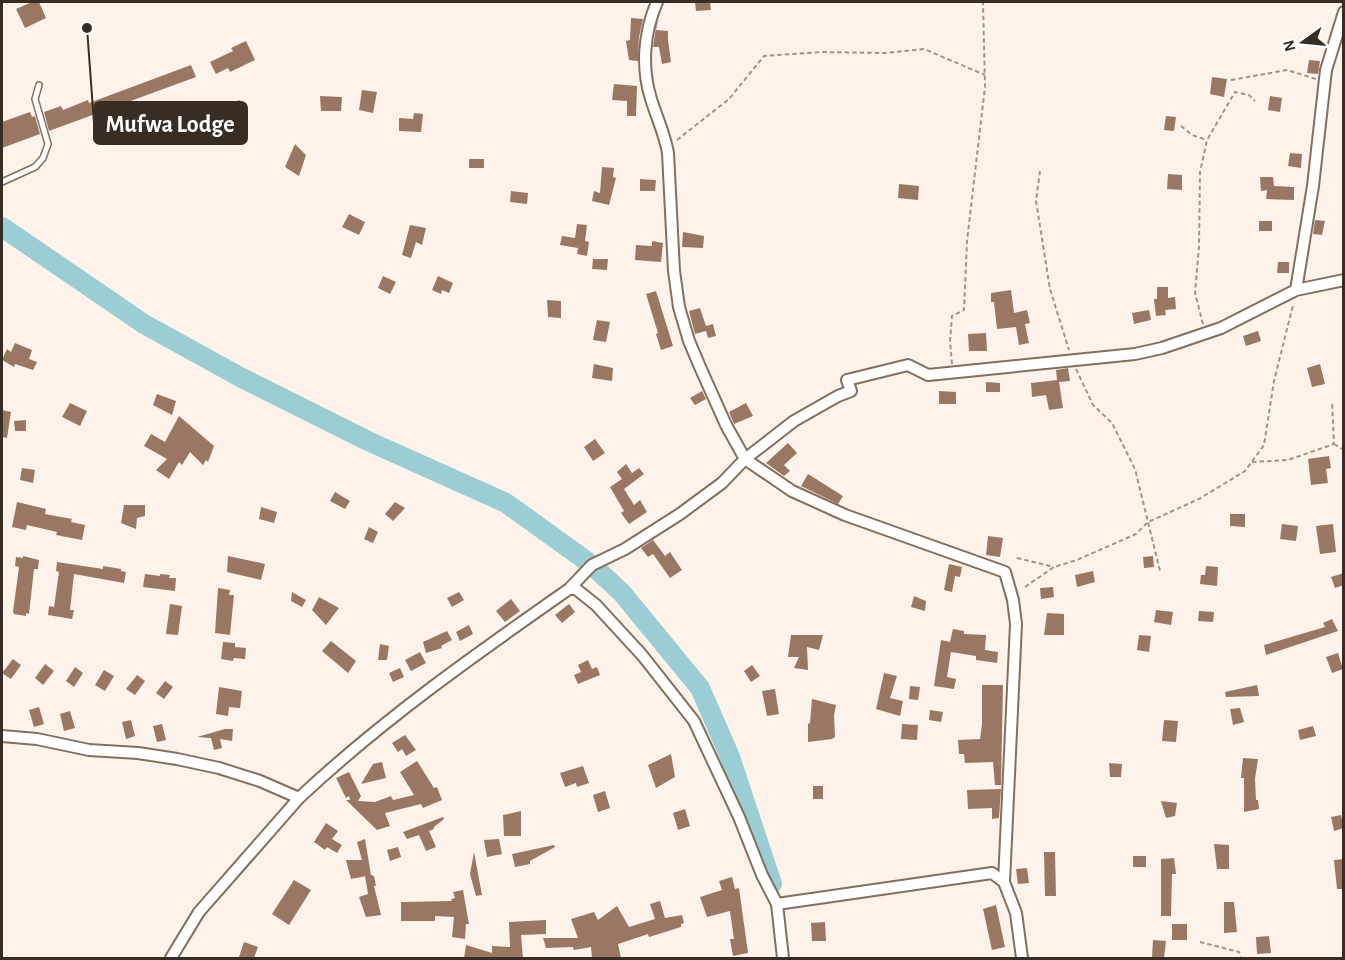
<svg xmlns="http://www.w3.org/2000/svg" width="1345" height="960" viewBox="0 0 1345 960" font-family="'Alegreya Sans',sans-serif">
	<rect width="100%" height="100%" fill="#fdf3ea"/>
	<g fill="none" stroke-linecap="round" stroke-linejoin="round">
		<!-- river -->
		<path stroke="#9acdd4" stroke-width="20" d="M 2,227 L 144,324 L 240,377 L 368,441 L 506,503 L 592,565 L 622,593 L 700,688 L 730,757 L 772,884"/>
	</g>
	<!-- building -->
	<path fill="#9a7762" d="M 32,2 L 39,2 L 46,18 L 25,28 L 16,9 Z
		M 695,2 L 710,2 L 711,10 L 696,11 Z
		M 631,18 L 643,19 L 639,37 L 638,61 L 629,60 L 626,41 L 630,40 Z
		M 659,19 L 656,30 L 668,31 L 668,40 L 671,62 L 662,64 L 659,47 L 653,47 L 656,27 Z
		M 246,41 L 255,60 L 230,72 L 228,68 L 216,74 L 210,62 L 233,51 L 231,48 Z
		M 1309,60 L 1320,61 L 1318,74 L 1307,73 Z
		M 191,65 L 196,77 L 49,131 L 44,112 L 61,106 L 63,110 L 88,100 L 89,103 Z
		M 1212,77 L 1227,79 L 1224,97 L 1210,94 Z
		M 614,84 L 637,86 L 636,116 L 627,116 L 627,101 L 612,100 Z
		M 362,90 L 377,92 L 373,113 L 359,110 Z
		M 320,96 L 342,97 L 341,111 L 321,111 Z
		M 1270,96 L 1282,98 L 1280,112 L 1268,110 Z
		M 240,100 L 243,108 L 226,113 L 224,105 Z
		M 30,112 L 32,117 L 35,116 L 40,134 L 2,148 L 2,122 Z
		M 414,113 L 423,114 L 421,132 L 399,131 L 399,118 L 413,119 Z
		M 1166,116 L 1176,117 L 1174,131 L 1164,130 Z
		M 295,144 L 306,155 L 299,176 L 285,167 Z
		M 1290,153 L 1302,154 L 1301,168 L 1288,166 Z
		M 469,159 L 484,159 L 484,168 L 469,168 Z
		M 602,167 L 614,168 L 613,177 L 616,178 L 609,205 L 592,201 L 594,191 L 600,193 Z
		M 1168,174 L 1182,175 L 1182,190 L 1167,189 Z
		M 1260,177 L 1273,177 L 1274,186 L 1294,187 L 1294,200 L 1266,199 L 1267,190 L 1261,191 Z
		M 640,179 L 656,180 L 655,191 L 640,191 Z
		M 899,184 L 919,186 L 918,200 L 898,198 Z
		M 511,191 L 528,193 L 527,204 L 510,202 Z
		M 349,214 L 365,222 L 359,235 L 342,227 Z
		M 1315,220 L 1325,221 L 1322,235 L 1313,234 Z
		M 1259,221 L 1272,221 L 1272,231 L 1259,231 Z
		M 577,224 L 587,225 L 585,241 L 589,242 L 587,256 L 577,254 L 578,248 L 560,245 L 562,236 L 575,238 Z
		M 410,225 L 426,228 L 422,245 L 416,242 L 411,258 L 402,255 Z
		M 683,232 L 704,236 L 703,248 L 682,247 Z
		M 652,241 L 663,243 L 661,262 L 635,260 L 636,245 L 652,246 Z
		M 593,259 L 608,259 L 607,270 L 592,269 Z
		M 1278,262 L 1289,262 L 1289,273 L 1277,273 Z
		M 383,276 L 396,282 L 390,294 L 378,288 Z
		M 438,276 L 453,283 L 449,293 L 442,290 L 441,294 L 432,290 Z
		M 1157,287 L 1168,287 L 1168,298 L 1175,297 L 1176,309 L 1165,310 L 1166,315 L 1156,316 L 1154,299 L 1157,299 Z
		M 1011,290 L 1014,313 L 1027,310 L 1030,323 L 1025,324 L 1029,343 L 1019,345 L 1016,327 L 997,329 L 994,302 L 991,302 L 991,293 Z
		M 656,291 L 673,346 L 661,350 L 656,334 L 658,333 L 646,294 Z
		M 547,300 L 561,301 L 561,318 L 548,317 Z
		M 700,308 L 706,326 L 713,324 L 716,336 L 708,338 L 706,331 L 695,334 L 689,311 Z
		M 1149,310 L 1151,320 L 1134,324 L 1132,313 Z
		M 597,320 L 610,322 L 606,342 L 593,340 Z
		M 1258,331 L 1261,341 L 1246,346 L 1243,336 Z
		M 986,333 L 987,351 L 969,351 L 968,334 Z
		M 15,343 L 32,350 L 29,359 L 37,362 L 33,370 L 15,364 L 14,367 L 2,360 L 7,349 L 11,352 Z
		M 594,364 L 613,368 L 612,381 L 592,378 Z
		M 1320,364 L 1325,384 L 1312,387 L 1307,368 Z
		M 1068,368 L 1070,381 L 1059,382 L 1063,408 L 1049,410 L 1046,395 L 1032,397 L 1031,383 L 1057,380 L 1056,370 Z
		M 986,382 L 1000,383 L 1000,392 L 986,392 Z
		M 702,391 L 706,399 L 695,405 L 690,398 Z
		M 939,391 L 956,392 L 956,404 L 939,404 Z
		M 157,394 L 176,401 L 172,415 L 153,405 Z
		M 70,403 L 87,411 L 80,426 L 62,417 Z
		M 746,403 L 753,416 L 734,424 L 729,412 Z
		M 2,410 L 11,412 L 7,438 L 2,437 Z
		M 179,416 L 214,446 L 208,462 L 206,460 L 203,465 L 190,452 L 182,465 L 179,462 L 169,479 L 156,470 L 167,459 L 144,446 L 151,434 L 165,442 Z
		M 26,420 L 26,431 L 15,431 L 14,421 Z
		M 595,439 L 605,453 L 593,461 L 584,447 Z
		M 788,443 L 797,453 L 784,465 L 790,471 L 784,476 L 766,463 Z
		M 1329,456 L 1331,468 L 1326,469 L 1328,483 L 1311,485 L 1308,459 Z
		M 626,464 L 632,473 L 639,468 L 644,474 L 624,489 L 634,505 L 640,500 L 647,512 L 629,524 L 621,513 L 624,511 L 610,487 L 622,479 L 617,472 Z
		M 22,468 L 35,470 L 33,483 L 20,480 Z
		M 808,474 L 843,496 L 838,504 L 801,486 Z
		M 335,492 L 350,501 L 345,509 L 330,501 Z
		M 17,502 L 46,509 L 45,514 L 72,519 L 71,522 L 85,525 L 82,540 L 56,535 L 57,532 L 27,525 L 26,530 L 12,527 Z
		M 395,502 L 405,508 L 393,521 L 385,514 Z
		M 124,505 L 145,505 L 145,516 L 137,518 L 136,529 L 121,523 Z
		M 261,507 L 277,512 L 274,523 L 259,519 Z
		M 1230,514 L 1245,514 L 1245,527 L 1230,526 Z
		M 1282,524 L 1298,526 L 1296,541 L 1280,539 Z
		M 1333,524 L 1336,552 L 1320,554 L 1316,526 Z
		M 369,527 L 378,532 L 373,543 L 364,539 Z
		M 988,536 L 1003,538 L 1000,557 L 986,555 Z
		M 653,540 L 665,556 L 670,552 L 682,570 L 670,578 L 653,554 L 648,557 L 641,548 Z
		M 23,556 L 39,560 L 38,569 L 34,569 L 29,614 L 26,613 L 26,616 L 14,614 L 13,612 L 19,567 L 15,566 L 16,557 L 23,558 Z
		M 228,556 L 265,564 L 261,580 L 227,572 Z
		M 1153,556 L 1154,567 L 1144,568 L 1143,557 Z
		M 57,562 L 103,569 L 103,566 L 121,569 L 121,571 L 126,572 L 124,583 L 74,574 L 70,610 L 74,610 L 72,619 L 48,615 L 49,606 L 54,607 L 59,572 L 56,571 Z
		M 949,564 L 962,567 L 960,577 L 955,576 L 952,592 L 944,590 Z
		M 1206,566 L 1218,567 L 1217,586 L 1200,584 L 1201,575 L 1205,575 Z
		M 1093,571 L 1095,582 L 1077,587 L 1075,575 Z
		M 1344,573 L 1344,585 L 1335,588 L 1331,577 Z
		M 145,574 L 160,576 L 160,574 L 170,575 L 169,578 L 176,578 L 175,591 L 143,587 Z
		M 1053,587 L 1054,597 L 1041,599 L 1040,588 Z
		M 218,588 L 230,590 L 229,595 L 234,595 L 230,635 L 215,633 Z
		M 292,592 L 306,600 L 302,607 L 291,601 Z
		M 459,592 L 464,600 L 452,607 L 447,598 Z
		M 914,596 L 926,601 L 925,611 L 911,607 Z
		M 319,597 L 339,608 L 326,625 L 312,610 Z
		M 511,599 L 520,611 L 505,622 L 496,611 Z
		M 170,604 L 182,606 L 178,635 L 166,634 Z
		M 569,604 L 575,612 L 562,623 L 555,615 Z
		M 1156,610 L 1173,612 L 1171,625 L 1154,622 Z
		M 1199,611 L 1214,612 L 1213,622 L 1198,621 Z
		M 1047,613 L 1064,614 L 1064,635 L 1044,635 Z
		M 1332,619 L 1338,631 L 1266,655 L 1264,645 L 1325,627 L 1323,623 Z
		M 469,625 L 473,634 L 460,641 L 456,632 Z
		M 953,629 L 964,631 L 964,634 L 986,635 L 985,650 L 998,652 L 997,663 L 976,660 L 976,656 L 951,652 L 947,677 L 956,679 L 954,689 L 934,686 L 941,640 L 950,642 Z
		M 447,631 L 452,640 L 441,646 L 442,648 L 426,653 L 423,642 Z
		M 791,635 L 823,635 L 819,650 L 807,647 L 808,670 L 794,668 L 799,657 L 788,657 Z
		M 1139,635 L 1151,636 L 1149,652 L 1137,650 Z
		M 331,641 L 356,661 L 348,673 L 322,651 Z
		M 223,642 L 235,643 L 235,647 L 246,648 L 245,659 L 234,658 L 233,661 L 221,659 Z
		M 380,644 L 389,646 L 387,660 L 378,660 Z
		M 420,652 L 426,663 L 411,671 L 405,660 Z
		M 1338,653 L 1343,669 L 1332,673 L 1326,657 Z
		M 13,659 L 21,665 L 11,679 L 2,673 Z
		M 588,660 L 592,669 L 597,667 L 600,675 L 578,684 L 574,675 L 581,672 L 578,665 Z
		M 45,664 L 54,671 L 43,685 L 35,678 Z
		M 752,665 L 760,676 L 751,682 L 744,671 Z
		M 75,667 L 83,673 L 74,687 L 66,681 Z
		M 400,668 L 404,677 L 393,682 L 389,673 Z
		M 104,670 L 114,676 L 105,691 L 95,685 Z
		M 884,673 L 897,676 L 890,698 L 903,701 L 900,716 L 876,709 Z
		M 137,675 L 145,681 L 135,695 L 126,689 Z
		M 165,681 L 173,687 L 164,699 L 156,693 Z
		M 982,685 L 1003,685 L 1001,785 L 995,785 L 993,762 L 965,763 L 964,754 L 959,754 L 958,740 L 980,739 L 982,724 Z
		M 1257,685 L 1259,696 L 1226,697 L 1225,692 Z
		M 910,686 L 920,687 L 918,700 L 909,699 Z
		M 219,687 L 242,691 L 240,708 L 229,707 L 228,716 L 216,714 Z
		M 775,689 L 779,714 L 767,716 L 762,691 Z
		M 812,699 L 836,705 L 834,715 L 835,737 L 832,739 L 808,742 L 808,724 L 810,723 Z
		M 39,707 L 44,724 L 34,727 L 29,710 Z
		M 1240,708 L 1244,722 L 1233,725 L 1230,709 Z
		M 930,710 L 943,712 L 941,722 L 929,720 Z
		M 70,711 L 75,728 L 64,731 L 60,714 Z
		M 131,720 L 135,736 L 126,739 L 122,722 Z
		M 1164,720 L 1178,721 L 1176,742 L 1162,741 Z
		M 162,724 L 166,740 L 157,742 L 153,726 Z
		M 902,724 L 918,725 L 917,740 L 901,739 Z
		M 1313,726 L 1316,736 L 1300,740 L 1298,730 Z
		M 225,729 L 233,729 L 232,741 L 220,739 L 222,748 L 214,750 L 211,738 L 197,737 Z
		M 405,735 L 416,750 L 406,756 L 402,749 L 398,752 L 392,743 Z
		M 671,754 L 675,777 L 656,788 L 648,765 Z
		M 1243,758 L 1258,759 L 1255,779 L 1256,800 L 1258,800 L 1259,809 L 1244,812 L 1244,778 L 1241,778 Z
		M 417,761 L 434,788 L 437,787 L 442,800 L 423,808 L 421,804 L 385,813 L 390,826 L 377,830 L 346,800 L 350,800 L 349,796 L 346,798 L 336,778 L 349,772 L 361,796 L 358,801 L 375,802 L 391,796 L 393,800 L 414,795 L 400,772 Z
		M 382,762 L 386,778 L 361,784 L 373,764 Z
		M 1109,763 L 1122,764 L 1121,777 L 1110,777 Z
		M 583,766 L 589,783 L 577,787 L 576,783 L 565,787 L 560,773 Z
		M 813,786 L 823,786 L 823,799 L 813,799 Z
		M 1001,789 L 999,818 L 992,819 L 992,808 L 968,809 L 967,790 Z
		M 605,791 L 610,808 L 598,812 L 593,795 Z
		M 1161,801 L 1177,803 L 1175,816 L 1166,818 Z
		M 685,809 L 690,826 L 678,830 L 673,813 Z
		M 521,811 L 521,836 L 504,836 L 503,815 Z
		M 1341,815 L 1344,828 L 1334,831 L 1331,817 Z
		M 443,817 L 444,819 L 434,827 L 434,829 L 429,831 L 436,847 L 426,851 L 419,835 L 407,839 L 403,832 Z
		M 326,823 L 338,831 L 332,839 L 342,845 L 337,853 L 327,847 L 325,850 L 314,842 Z
		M 365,839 L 371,875 L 351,879 L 346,860 L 362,860 L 357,842 Z
		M 499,839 L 502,854 L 487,857 L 484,840 Z
		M 1214,844 L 1229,845 L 1229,869 L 1217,869 Z
		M 554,845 L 555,847 L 530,861 L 530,864 L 515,867 L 512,854 Z
		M 398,847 L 401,857 L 390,861 L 387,850 Z
		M 474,852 L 482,895 L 476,896 L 470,874 Z
		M 1044,852 L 1055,852 L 1056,896 L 1045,896 Z
		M 1133,856 L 1146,856 L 1146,867 L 1133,867 Z
		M 1174,858 L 1176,874 L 1172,874 L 1171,916 L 1161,916 L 1161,859 Z
		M 1344,859 L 1344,889 L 1337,889 L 1334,860 Z
		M 1027,868 L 1029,883 L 1018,884 L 1016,869 Z
		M 371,875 L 374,876 L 376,886 L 374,886 L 381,915 L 366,917 L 359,897 L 368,894 L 365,876 Z
		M 732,877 L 735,889 L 739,888 L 748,953 L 733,956 L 730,939 L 734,939 L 730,911 L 707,917 L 700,897 L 722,890 L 719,881 Z
		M 294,880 L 311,890 L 289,925 L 272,914 Z
		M 463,890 L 469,924 L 466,924 L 465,939 L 452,937 L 454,917 L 435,916 L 435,921 L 401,921 L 401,902 L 452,901 L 451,899 L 455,898 L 453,892 Z
		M 660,901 L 665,918 L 682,915 L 684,923 L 681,924 L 681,927 L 649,937 L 648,934 L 618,944 L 621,958 L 592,958 L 591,947 L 574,950 L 573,947 L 546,948 L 543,938 L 578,938 L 571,919 L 594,912 L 598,920 L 617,906 L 629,927 L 655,919 L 650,904 Z
		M 1224,902 L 1234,902 L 1237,932 L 1224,933 Z
		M 996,905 L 1005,947 L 992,950 L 983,909 Z
		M 546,920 L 546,934 L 521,935 L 523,958 L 464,958 L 466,945 L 492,953 L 492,946 L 510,947 L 509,922 Z
		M 825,922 L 826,941 L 812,941 L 811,923 Z
		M 1172,924 L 1187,924 L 1187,940 L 1172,940 Z
		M 1269,936 L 1271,953 L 1257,954 L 1256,937 Z
		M 1153,940 L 1166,941 L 1164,958 L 1152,957 Z
		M 244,942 L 258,947 L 254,958 L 239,957 Z"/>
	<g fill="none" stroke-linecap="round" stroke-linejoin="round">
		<!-- lane casing -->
		<g stroke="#856e5c" stroke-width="8">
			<path id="lane" d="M 2,182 L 35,167 L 43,158 L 48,144 L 35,99 L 39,85"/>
		</g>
		<!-- street casing -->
		<g stroke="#856e5c" stroke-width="14">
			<path id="street" d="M 657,2 C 644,32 641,67 651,99 C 657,118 665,135 668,153 L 674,271 L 679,307 L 689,341 L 700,367 L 726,425 L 745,459 L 792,491 L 845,515 L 1005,572 L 1013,600 L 1016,624 L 1004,882
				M 1296,290 L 1313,186 L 1326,70 L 1344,12
				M 569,589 L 592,565 L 625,549 L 680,514 L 722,483 L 745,459 L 794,421 L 838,396 L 851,391 L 847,380 L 908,365 L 928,375 L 1135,354 L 1162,348 L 1221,328 L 1296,290 L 1344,280
				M 2,736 L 37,739 L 89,750 L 138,753 L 177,759 L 219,768 L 260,781 L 299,798 L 199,912 L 171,958
				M 299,798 C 382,720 476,654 569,589 L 576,589 L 596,605 L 642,655 L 694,721 L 739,817 L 762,875 L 777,904 L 783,958
				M 777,904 L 992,873 L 1004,882 L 1016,913 L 1022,958"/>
		</g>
		<!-- path -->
		<path stroke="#9e948c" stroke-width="2" stroke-dasharray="4.5 3" stroke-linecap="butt" d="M 1231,80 L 1287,70 L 1316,79
			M 1181,126 L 1192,135 L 1207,140
			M 677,140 L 729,99 L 764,56 L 821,52 L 885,53 L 924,49 L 985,75
			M 1040,171 L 1036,201 L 1050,289 L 1069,350
			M 1203,324 L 1195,293 L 1199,247 L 1200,172 L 1207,140 L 1235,92 L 1249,95 L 1255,101
			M 952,364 L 950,341 L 952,316 L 964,310 L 967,241 L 985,87 L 983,2
			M 1076,369 L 1093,405 L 1112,423 L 1135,469 L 1160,571
			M 1334,444 L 1344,450
			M 1252,462 L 1288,460 L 1334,444 L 1332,402
			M 1017,558 L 1054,567
			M 1025,587 L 1054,567 L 1077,560 L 1136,534 L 1148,522 L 1199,499 L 1245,471 L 1264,445 L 1274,381 L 1293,305
			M 1200,942 L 1239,952 L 1241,958"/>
		<!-- lane -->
		<use href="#lane" stroke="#fff" stroke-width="5"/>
		<!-- street -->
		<use href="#street" stroke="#fff" stroke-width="10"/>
	</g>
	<!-- callouts -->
	<path fill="none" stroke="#372d25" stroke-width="2" d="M87 28L94 123"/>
	<circle fill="#372d25" stroke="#fff" stroke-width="2" cx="87" cy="28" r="6"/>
	<rect fill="#372d25" stroke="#372d25" stroke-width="2" x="94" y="102" width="153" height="42" rx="6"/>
	<g font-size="24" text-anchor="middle" font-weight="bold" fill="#fff">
		<text x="170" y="132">Mufwa Lodge</text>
	</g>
	<!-- border -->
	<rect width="1345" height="960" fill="none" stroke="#372d25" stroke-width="6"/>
	<!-- north arrow -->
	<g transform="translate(1303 42) rotate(255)" stroke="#ffffff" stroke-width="4.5" paint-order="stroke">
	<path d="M0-4.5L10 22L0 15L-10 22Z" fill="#372d25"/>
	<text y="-9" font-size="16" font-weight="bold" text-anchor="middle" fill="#372d25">N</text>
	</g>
</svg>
